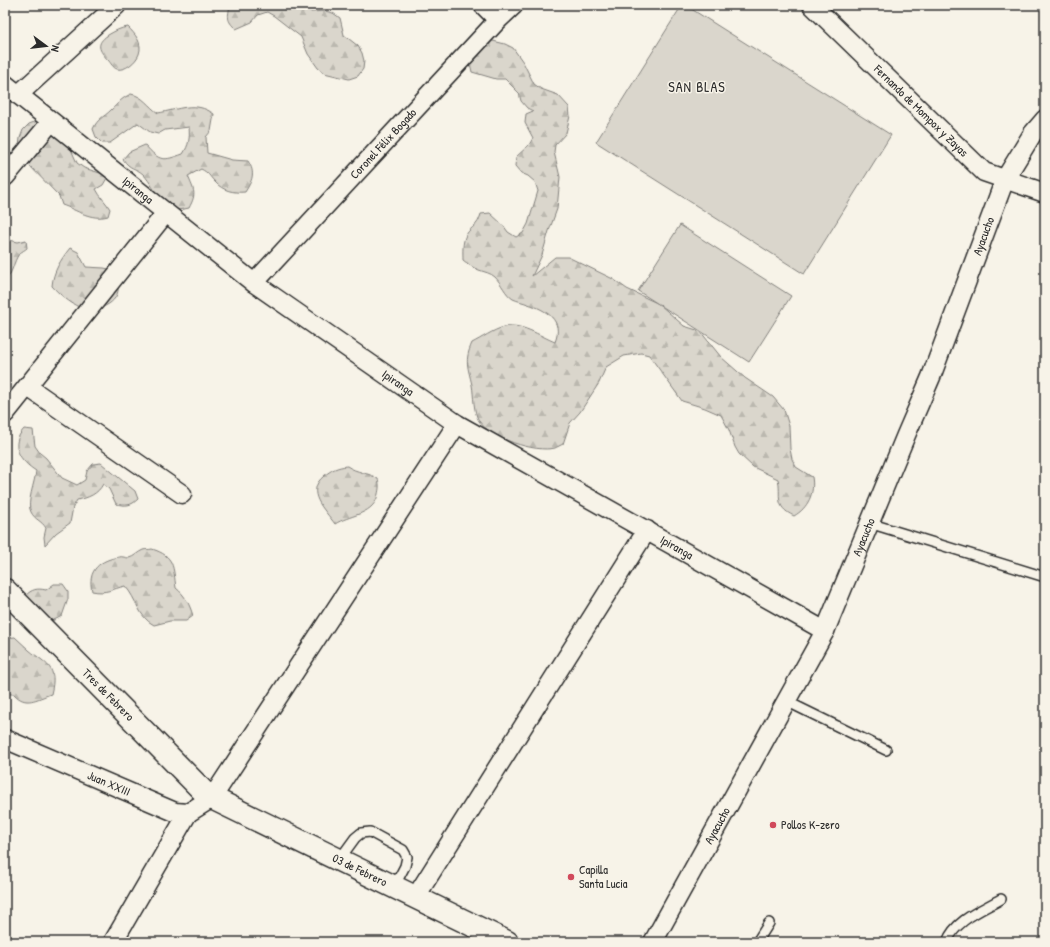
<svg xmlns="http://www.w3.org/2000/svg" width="1050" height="947" viewBox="0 0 1050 947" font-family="'Patrick Hand',sans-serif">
	<defs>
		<pattern id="forest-firs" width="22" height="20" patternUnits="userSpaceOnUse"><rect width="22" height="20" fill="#dad6cc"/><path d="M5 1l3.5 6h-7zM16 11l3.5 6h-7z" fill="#bbb8af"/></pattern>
	</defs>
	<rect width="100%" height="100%" fill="#f7f3e8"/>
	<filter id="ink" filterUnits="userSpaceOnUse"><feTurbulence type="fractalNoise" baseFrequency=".025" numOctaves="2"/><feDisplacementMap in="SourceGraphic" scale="8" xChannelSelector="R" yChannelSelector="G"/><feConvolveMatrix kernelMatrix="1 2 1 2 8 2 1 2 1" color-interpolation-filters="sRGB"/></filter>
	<g filter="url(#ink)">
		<!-- forest -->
		<path fill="url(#forest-firs)" stroke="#82807c" d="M 230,5 L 303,5 L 311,12 L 325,11 L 333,13 L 340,18 L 344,35 L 358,46 L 362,53 L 364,61 L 363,69 L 358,76 L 349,79 L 324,73 L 318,68 L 308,54 L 301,37 L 274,16 L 267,12 L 258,15 L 252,22 L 236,29 C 226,20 228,17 230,5 Z
			M 128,27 C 135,34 143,43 139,54 C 136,62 125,71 117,69 C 113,68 111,63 108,60 C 99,50 95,44 108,35 C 115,31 120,28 128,27 Z
			M 489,40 L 505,44 L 513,48 L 523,62 L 534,84 L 541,89 L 558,95 L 569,107 L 570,116 L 566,133 L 555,145 L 554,152 L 560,177 L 557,209 L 549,231 L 542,255 L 532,276 L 555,257 L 568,257 L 613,279 L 627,289 L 659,304 L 684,326 L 700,331 L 721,357 L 745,378 L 773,397 L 784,410 L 789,426 L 790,449 L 792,459 L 796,467 L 812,477 C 815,493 808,508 794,516 C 773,506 782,496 778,479 L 753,467 L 739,454 L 735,447 L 729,430 L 721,415 L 705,408 L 682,401 L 649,355 L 641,353 L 624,356 L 606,367 L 599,383 L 580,412 L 570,423 L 563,444 C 561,445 557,447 555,448 C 535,453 490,438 479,421 C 473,411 474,396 472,385 C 468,367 464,361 472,343 C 482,338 493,330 504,327 C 520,322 540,336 555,342 C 564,320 546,310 528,304 C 523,302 517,301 513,299 C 505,294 502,284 495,277 C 491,273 484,272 479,270 C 473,268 468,264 463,260 C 463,253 462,242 466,235 C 472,225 477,228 481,214 L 490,213 L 503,225 L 508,232 L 516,237 L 523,233 L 528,224 L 538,191 L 535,182 L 528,176 L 521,173 L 515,166 L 516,157 L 529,145 L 533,138 L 525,123 L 526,114 L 533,111 L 527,108 L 521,101 L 519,93 L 505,79 L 496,79 L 472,72 L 470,63 L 475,47 Z
			M 131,94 C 143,96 148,106 158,113 C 178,110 195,100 214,114 L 211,131 L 206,137 L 207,153 L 232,160 L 248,161 C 256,173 252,181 245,192 C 234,193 223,191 215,182 C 209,176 209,173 201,169 L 188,176 C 194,191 197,193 189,208 C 160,216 159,191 143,174 C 135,167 130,170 123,159 L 129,152 L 145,145 C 160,162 163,161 183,154 C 189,145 190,138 189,127 L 165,130 L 158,134 L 150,132 L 138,123 L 110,143 L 102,143 L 96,137 L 93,129 C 98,118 103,118 111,110 C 119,103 120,99 131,94 Z
			M 37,121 L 70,147 L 77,163 L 84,168 L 100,173 L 107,178 L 103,185 L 96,189 C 100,197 106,202 110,209 L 108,216 C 91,221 77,210 62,205 L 59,196 L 26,162 L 19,147 L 20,138 L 23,130 L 29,124 Z
			M 5,239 L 18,242 L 26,240 L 27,248 C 25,250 22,251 19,254 C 13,262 13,274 5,280 Z
			M 70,248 L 78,252 L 86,267 L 104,268 L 113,270 C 114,275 117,280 118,285 C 121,304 95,314 79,307 C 70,303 59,294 52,286 C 53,272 61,259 70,248 Z
			M 24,429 L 33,430 L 35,446 L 40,453 L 46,458 L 62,478 L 77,485 L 85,480 L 87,471 L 93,464 L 101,463 L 135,491 L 138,499 C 131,506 126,506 116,504 L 109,489 L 103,484 C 98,494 88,498 77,500 L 73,507 L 70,523 L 56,533 L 45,545 L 44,537 L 46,528 C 41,520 35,520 31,512 C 26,504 35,482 36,471 C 20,461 9,445 24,429 Z
			M 347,466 C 357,473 368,472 378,479 C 380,486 379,490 377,498 C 371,515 349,515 335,524 C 325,510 304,492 324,476 C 331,470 337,467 347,466 Z
			M 152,549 C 175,556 173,567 176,588 C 185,595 190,605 193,616 L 186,621 L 170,621 L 154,625 C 138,617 137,599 125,586 C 112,589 106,594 92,591 C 87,570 100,560 119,557 C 122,556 126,558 129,558 C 134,557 138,552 143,550 C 146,549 149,550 152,549 Z
			M 54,584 L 63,584 L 68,591 L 68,599 L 62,616 L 46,624 L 25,596 C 32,589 37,588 46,590 Z
			M 15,637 C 20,641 24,646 29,650 C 47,665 58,666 51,694 C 36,699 26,707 14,694 L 5,694 L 5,638 Z"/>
		<!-- garden -->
		<path fill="#dad6cc" stroke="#82807c" d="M 682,5 L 685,5 L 891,135 L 804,274 L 596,142 Z
			M 680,225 L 791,296 L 749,362 L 638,291 Z"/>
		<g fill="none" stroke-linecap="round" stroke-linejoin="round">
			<!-- service casing -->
			<g stroke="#2b2b2b" stroke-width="12">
				<path id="service" d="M 869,523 L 1045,577
					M 786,701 L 886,750
					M 339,860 L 355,838 L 361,833 L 370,832 L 403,850 L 407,857 L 405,866 L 394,887
					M 757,942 L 769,923
					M 947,942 C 955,920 982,910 1001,899"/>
			</g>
			<!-- minor casing -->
			<g stroke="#2b2b2b" stroke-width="21">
				<g id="minor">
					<path d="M 483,5 L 498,20"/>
					<path id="s1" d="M 812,5 L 984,172 L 1045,193"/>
					<path id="s2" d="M 5,84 L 254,283 L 457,424 L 825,631"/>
					<path d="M 18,95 L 117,5"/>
					<path d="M 5,177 L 51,122"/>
					<path id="s3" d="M 254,283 L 498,20 L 514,5"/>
					<path d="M 28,387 L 182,494"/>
					<path d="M 5,414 L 165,214"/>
					<path id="s4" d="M 5,739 L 175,812 L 188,813 L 212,798 L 457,424"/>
					<path d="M 415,898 L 647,530"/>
					<path d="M 113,942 L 188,813"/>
					<path id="s5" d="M 653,942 L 825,631 L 906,435 L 931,377 L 1005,179 L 1033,133 L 1045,119"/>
				</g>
			</g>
			<!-- tertiary casing -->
			<g stroke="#2b2b2b" stroke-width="25">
				<g id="tertiary">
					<path id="s6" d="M 5,590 L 203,791 L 212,798 L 507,942"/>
				</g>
			</g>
			<!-- service -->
			<use href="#service" stroke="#f7f3e8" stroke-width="9"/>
			<!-- minor -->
			<use href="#minor" stroke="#f7f3e8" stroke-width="18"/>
			<!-- tertiary -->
			<use href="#tertiary" stroke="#f7f3e8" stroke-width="22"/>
		</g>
	</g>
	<!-- markers -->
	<g fill="#d1495b" stroke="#f7f3e8" stroke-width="1.5">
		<circle cx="773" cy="825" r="4"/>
		<circle cx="571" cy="877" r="4"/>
	</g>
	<g text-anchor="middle" stroke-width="3" stroke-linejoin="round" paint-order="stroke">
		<!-- street labels -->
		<g font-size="12" fill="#2b2b2b" stroke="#f7f3e8">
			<text dy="4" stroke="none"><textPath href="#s1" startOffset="152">Fernando de Mompox y Zayas</textPath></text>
			<text dy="4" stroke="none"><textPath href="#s3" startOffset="190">Coronel Félix Bogado</textPath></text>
			<text dy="4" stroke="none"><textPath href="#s2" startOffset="170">Ipiranga</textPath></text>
			<text dy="4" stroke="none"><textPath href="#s5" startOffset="781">Ayacucho</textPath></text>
			<text dy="4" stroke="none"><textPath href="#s2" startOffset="494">Ipiranga</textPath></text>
			<text dy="4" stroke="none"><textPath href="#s5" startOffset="457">Ayacucho</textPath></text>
			<text dy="4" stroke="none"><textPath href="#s2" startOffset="818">Ipiranga</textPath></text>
			<text dy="4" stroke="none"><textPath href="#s6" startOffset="147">Tres de Febrero</textPath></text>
			<text dy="4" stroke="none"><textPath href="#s4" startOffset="113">Juan XXIII</textPath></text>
			<text dy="4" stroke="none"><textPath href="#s5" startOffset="133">Ayacucho</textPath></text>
			<text dy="4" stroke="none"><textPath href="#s6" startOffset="458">03 de Febrero</textPath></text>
		</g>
		<!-- poi labels -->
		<g font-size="12" fill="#2b2b2b" stroke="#f7f3e8" text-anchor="start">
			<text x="781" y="829">Pollos K-zero</text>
			<text x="579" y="874">Capilla<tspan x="579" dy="14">Santa Lucia</tspan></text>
		</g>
		<!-- quarter labels -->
		<g font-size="14" letter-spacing="1" fill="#2b2b2b" stroke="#f7f3e8">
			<text x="697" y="92">SAN BLAS</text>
		</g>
	</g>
	<!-- margin -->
	<rect width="1050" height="947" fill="none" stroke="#f7f3e8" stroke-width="20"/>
	<rect x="10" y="10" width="1030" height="927" fill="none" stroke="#2b2b2b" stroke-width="1.5" filter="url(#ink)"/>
	<!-- north arrow -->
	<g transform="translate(46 46) rotate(105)" stroke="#f7f3e8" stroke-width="3" paint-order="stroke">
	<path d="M0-3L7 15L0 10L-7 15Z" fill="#2b2b2b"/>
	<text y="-6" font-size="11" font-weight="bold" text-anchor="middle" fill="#2b2b2b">N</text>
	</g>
</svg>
